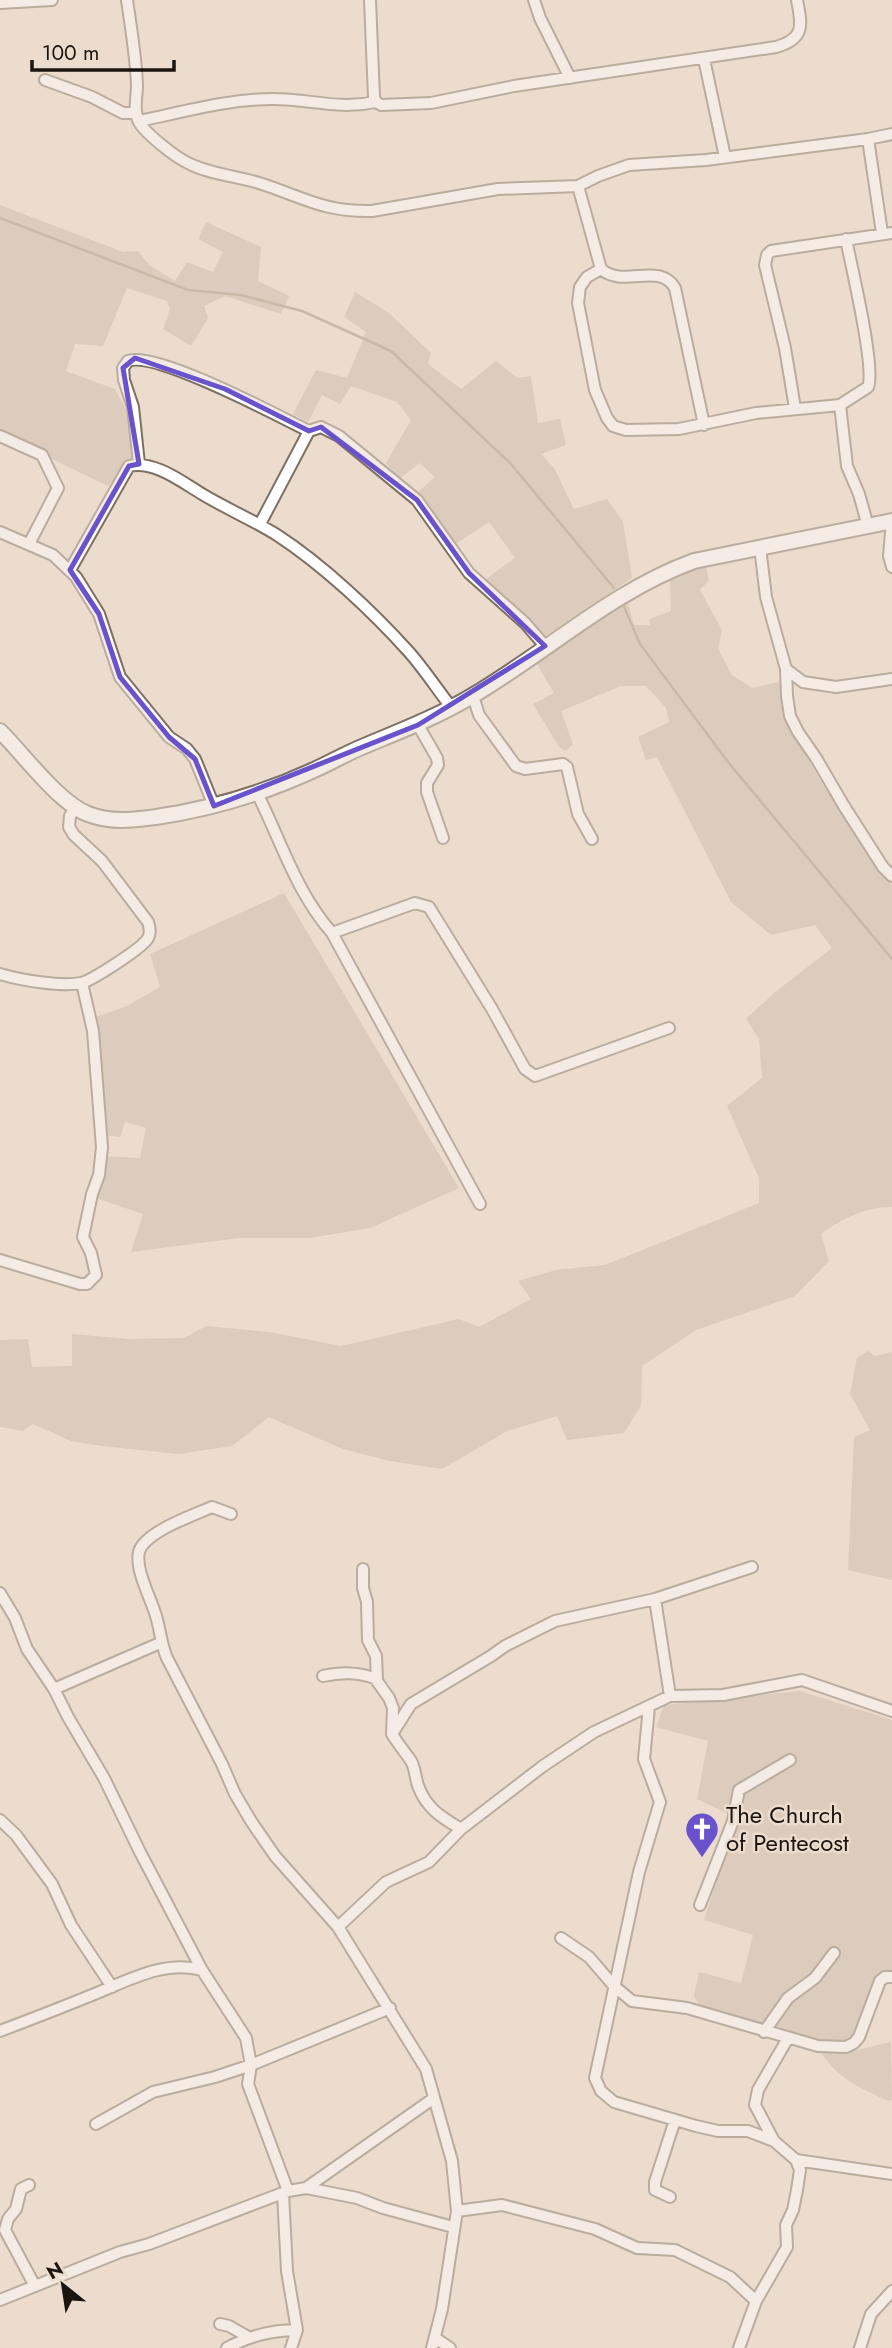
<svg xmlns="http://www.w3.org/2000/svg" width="892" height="2348" viewBox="0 0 892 2348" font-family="Jost,sans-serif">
	<rect width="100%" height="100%" fill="#ebdccd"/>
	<!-- green -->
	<path fill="#c7b8a8" d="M 0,205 L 123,252 L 138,251 L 149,265 L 175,281 L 187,262 L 213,272 L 223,252 L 198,239 L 206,222 L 261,247 L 258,281 L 289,296 L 281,314 L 225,296 L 204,306 L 208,318 L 191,346 L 163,329 L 170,309 L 167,301 L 127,288 L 103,346 L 75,344 L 66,371 L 115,389 L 128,413 L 131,460 L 108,486 L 0,434 Z
		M 355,292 L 389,313 L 431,353 L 428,364 L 461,389 L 496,361 L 517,378 L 531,376 L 538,423 L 560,419 L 566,445 L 541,454 L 554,468 L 574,509 L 607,499 L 623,522 L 632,578 L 538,641 L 479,584 L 515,558 L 489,522 L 454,545 L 416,494 L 435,477 L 420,463 L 399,479 L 386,463 L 411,420 L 397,402 L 351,386 L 340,404 L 322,395 L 308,422 L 293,414 L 316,370 L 347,378 L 366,332 L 344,317 Z
		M 706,565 L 709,580 L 700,590 L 722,630 L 718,649 L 732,675 L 752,688 L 779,682 L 786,720 L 821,782 L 892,886 L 892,1207 C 867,1206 841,1219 821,1234 L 829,1261 L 795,1296 L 696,1330 L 642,1366 L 641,1406 L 624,1433 L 567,1440 L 557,1416 L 507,1431 L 442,1469 L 390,1461 L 343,1449 L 269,1417 L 232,1446 L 179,1454 L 102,1446 L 71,1441 L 33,1424 L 23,1431 L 0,1427 L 0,1340 L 28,1339 L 32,1367 L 72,1366 L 72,1334 L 129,1339 L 184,1338 L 206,1326 L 269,1332 L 341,1346 L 459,1319 L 479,1327 L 531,1299 L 518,1281 L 556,1270 L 605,1265 L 759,1203 L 759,1178 L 727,1106 L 762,1078 L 759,1039 L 746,1019 L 774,993 L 832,948 L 815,925 L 771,935 L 731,902 L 657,757 L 646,760 L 638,737 L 669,722 L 666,708 L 646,686 L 621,686 L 561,711 L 573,744 L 566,751 L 559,747 L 533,704 L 554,693 L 535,661 L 627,600 L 634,625 L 650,625 L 649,619 L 671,611 L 670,578 Z
		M 284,893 L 459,1188 L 370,1228 L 310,1238 L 239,1238 L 131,1252 L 143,1214 L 96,1198 L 99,1156 L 140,1158 L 146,1128 L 125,1122 L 120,1137 L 103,1135 L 93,1018 L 127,1006 L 160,987 L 150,954 Z
		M 868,1351 L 875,1356 L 892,1352 L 892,1580 L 848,1570 L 854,1437 L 870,1430 L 850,1394 L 857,1358 Z
		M 800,1691 L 892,1720 L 892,1973 L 876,1978 L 856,2034 L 850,2042 C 807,2048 742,2020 700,2008 L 694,1996 L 699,1972 L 741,1983 L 753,1935 L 704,1920 L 737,1818 L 697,1799 L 708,1741 L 656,1727 L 664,1705 Z
		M 891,2042 L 892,2100 L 888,2101 C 859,2087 839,2080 821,2052 L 853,2051 Z"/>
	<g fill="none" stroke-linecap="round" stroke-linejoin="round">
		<!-- stream -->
		<path stroke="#a38f79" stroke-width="2.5" d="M 0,218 L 188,290 L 241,295 L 302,311 L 391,351 L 511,464 L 614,588
			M 622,602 L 640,644 L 728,762 L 892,959"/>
		<!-- minor casing -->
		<g stroke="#7e7164" stroke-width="14">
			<path id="minor" d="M 127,0 C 131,28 136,57 137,85 C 137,97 133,110 139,122 C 145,133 175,157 188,163 C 209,174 236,176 259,183 C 303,197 323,212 372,211 L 498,189 L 578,186
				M 370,0 L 374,97 L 376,102 L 381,105 L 431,103 L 514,86 L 776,47 C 805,39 802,25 797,0
				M 534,0 L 540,18 L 570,78
				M 0,3 L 52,0
				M 704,59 L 725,157
				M 45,80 L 92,97 L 123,113 L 136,113
				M 139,121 C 183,112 228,99 273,99 C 311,99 337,110 376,102
				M 868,139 L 892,134
				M 601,269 L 587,277 L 580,287 L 578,303 L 595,390 L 607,418 L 613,426 L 626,430 L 679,429 L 756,413 L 840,405 L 868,387 C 876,368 851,265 846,239
				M 840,405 L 847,466 L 859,494 L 868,526
				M 795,408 L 785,348 L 765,265 L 767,255 L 771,251 L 892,233
				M 704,425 L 675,288 C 659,261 624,289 601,269 L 578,186 L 598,176 L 629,165 L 706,160 L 868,139 L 882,233
				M 0,436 L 42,455 L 58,488 L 29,544
				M 139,464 L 133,407 L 124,380 L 123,368 L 128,361 C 155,350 278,416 309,431
				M 892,521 L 889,556 L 892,567
				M 260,524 L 309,431 L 321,427 L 339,436 L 417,500 L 469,573 L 525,623 L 545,646
				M 0,532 L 53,555 L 76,577 L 99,614 L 120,677 L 169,737 L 187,749 L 195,759 L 214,806
				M 760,547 L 766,597 L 786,669 L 787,696 L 790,716 L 798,732 L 816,758 L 844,806 L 883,867 L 892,876
				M 70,570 L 129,466 C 154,460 182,482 202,494 C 227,509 253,520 277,535 C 323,565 372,611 409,652 C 424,669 437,689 451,707
				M 786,669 L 803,682 L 836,687 L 892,679
				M 473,696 L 479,715 L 516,766 L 525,769 L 563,764 L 567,767 L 578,814 L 592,839
				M 418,725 L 437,758 L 438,765 L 427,783 L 427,792 L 443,838
				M 257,793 C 281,841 296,892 332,933 L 480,1204
				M 332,933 L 415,903 L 429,907 L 492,1009 L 525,1069 L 535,1076 L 669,1028
				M 0,974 C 20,980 61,987 81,983 C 91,981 144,947 148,938 C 151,933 150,928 148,922 L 102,861 L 74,835 L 69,827 L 70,816 L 75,808
				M 0,1260 L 80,1284 L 87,1284 L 96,1275 L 91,1253 L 83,1237 L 92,1194 L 99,1175 L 102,1147 L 93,1031 L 82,983
				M 231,1514 L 212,1507 C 194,1515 144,1532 139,1552 C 135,1568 149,1595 154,1610 C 160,1625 160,1642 167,1658 L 222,1764 L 235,1794 L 251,1821 L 275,1856 L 338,1927 L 426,2069 L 452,2161 L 457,2211 L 442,2309 L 432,2348
				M 363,1569 L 363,1588 L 367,1602 L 368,1640 L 376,1656 L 377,1681 L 389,1698 L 393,1708 L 392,1734
				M 0,1593 L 15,1618 L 27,1649 L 54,1689 L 68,1717 L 104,1778 L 140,1852 L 202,1970 L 246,2038 L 251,2065 L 248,2084 L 288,2191
				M 655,1599 L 670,1696
				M 323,1676 C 342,1672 358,1672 377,1679
				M 54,1689 L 160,1643
				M 649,1707 L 644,1759 L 660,1802 L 639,1872 L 595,2078 L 601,2091 L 614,2102 L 696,2126 L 718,2131 L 748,2131 L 774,2141
				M 0,1820 L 16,1835 L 52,1884 L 71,1925 L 112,1987
				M 461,1829 C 443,1818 427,1809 419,1788 C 415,1780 416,1769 411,1761 C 405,1752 398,1744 392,1734 L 411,1704 L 491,1656 L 505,1646 L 555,1621 L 655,1599 L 752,1567
				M 700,1905 L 733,1821 L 739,1790 L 790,1760
				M 338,1927 L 386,1882 L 429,1862 L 461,1829 L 543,1766 L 594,1732 L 670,1696 L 723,1695 L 802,1680 L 892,1711
				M 561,1938 L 589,1957 L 614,1986 L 632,2001 L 687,2008 L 818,2046 L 846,2047 L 854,2043 L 859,2037 L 880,1981 L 885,1977 L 892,1977
				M 0,2031 C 29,2020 58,2009 87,1997 C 124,1983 162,1959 202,1970
				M 764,2032 L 788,1998 L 815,1978 L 834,1953
				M 96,2124 L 153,2092 L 215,2077 L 251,2065 L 390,2008
				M 796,2160 L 892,2174
				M 29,2185 L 21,2189 L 16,2209 L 8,2219 L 5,2230 L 35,2286
				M 306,2188 L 357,2198 L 383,2208 L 453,2227
				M 283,2193 L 287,2271 L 297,2330 L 291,2348
				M 670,2197 L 655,2190 L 655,2182 L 675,2120
				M 457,2211 L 502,2205 L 595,2229 L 637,2248 L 675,2250 L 730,2277 L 756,2301
				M 0,2300 L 120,2252 L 149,2244 L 288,2191 L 306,2188 L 434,2098
				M 220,2324 L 229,2326 L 250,2338
				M 435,2338 L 450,2348
				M 227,2348 C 249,2336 271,2330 297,2330
				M 739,2348 L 756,2301 L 787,2247 L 786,2225 L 793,2210 L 797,2190 L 800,2170 L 796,2160 L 774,2141 L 755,2105 L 758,2090 L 788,2038
				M 860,2348 L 871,2314 L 892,2291"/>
		</g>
		<!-- tertiary casing -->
		<g stroke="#7e7164" stroke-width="18">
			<path id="tertiary" d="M 0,731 C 24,755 59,803 88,814 C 111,823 133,820 156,817 C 211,809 264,793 314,770 C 330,763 345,754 362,747 C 400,731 437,717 472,696 C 547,652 612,591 694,561 L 892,521"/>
		</g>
		<!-- minor -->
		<use href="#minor" stroke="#fff" stroke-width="10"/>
		<!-- tertiary -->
		<use href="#tertiary" stroke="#fff" stroke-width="14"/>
	</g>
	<!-- marked area -->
	<path d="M0 0H892V2348H0ZM 135,358 L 225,389 L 309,431 L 321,427 L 417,500 L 469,573 L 545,646 L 418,725 L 214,806 L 195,759 L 169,737 L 120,677 L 99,614 L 70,570 L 129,466 L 139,464 L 123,368 Z" fill="#ebdccd" fill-opacity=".55" fill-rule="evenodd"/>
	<path fill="none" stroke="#6a52cc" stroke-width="5" stroke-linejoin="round" d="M 135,358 L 225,389 L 309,431 L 321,427 L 417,500 L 469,573 L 545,646 L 418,725 L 214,806 L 195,759 L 169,737 L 120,677 L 99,614 L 70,570 L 129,466 L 139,464 L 123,368 Z"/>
	<!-- icons -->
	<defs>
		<g id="church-pin" transform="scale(1.75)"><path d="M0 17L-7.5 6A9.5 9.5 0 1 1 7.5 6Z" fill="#6a52cc" stroke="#ebdccd"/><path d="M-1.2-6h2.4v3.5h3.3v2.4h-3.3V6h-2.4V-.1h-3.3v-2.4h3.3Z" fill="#fff"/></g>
	</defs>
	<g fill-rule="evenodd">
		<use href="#church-pin" x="702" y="1829"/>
	</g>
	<g text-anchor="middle" stroke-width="5" stroke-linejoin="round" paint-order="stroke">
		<!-- poi labels -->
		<g font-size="24" fill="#1a1510" stroke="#ebdccd" text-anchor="start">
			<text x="726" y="1823">The Church<tspan x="726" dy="28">of Pentecost</tspan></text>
		</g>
	</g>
	<!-- north arrow -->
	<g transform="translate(63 2285) rotate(330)" stroke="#ebdccd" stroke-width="5" paint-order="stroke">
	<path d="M0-5L12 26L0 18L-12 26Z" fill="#1a1510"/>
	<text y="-10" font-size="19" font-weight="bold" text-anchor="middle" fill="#1a1510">N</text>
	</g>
	<!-- scale -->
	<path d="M32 60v10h142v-10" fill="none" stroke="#1a1510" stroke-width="3.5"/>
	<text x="42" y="60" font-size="21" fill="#1a1510" stroke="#ebdccd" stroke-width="5" paint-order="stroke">100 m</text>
</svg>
